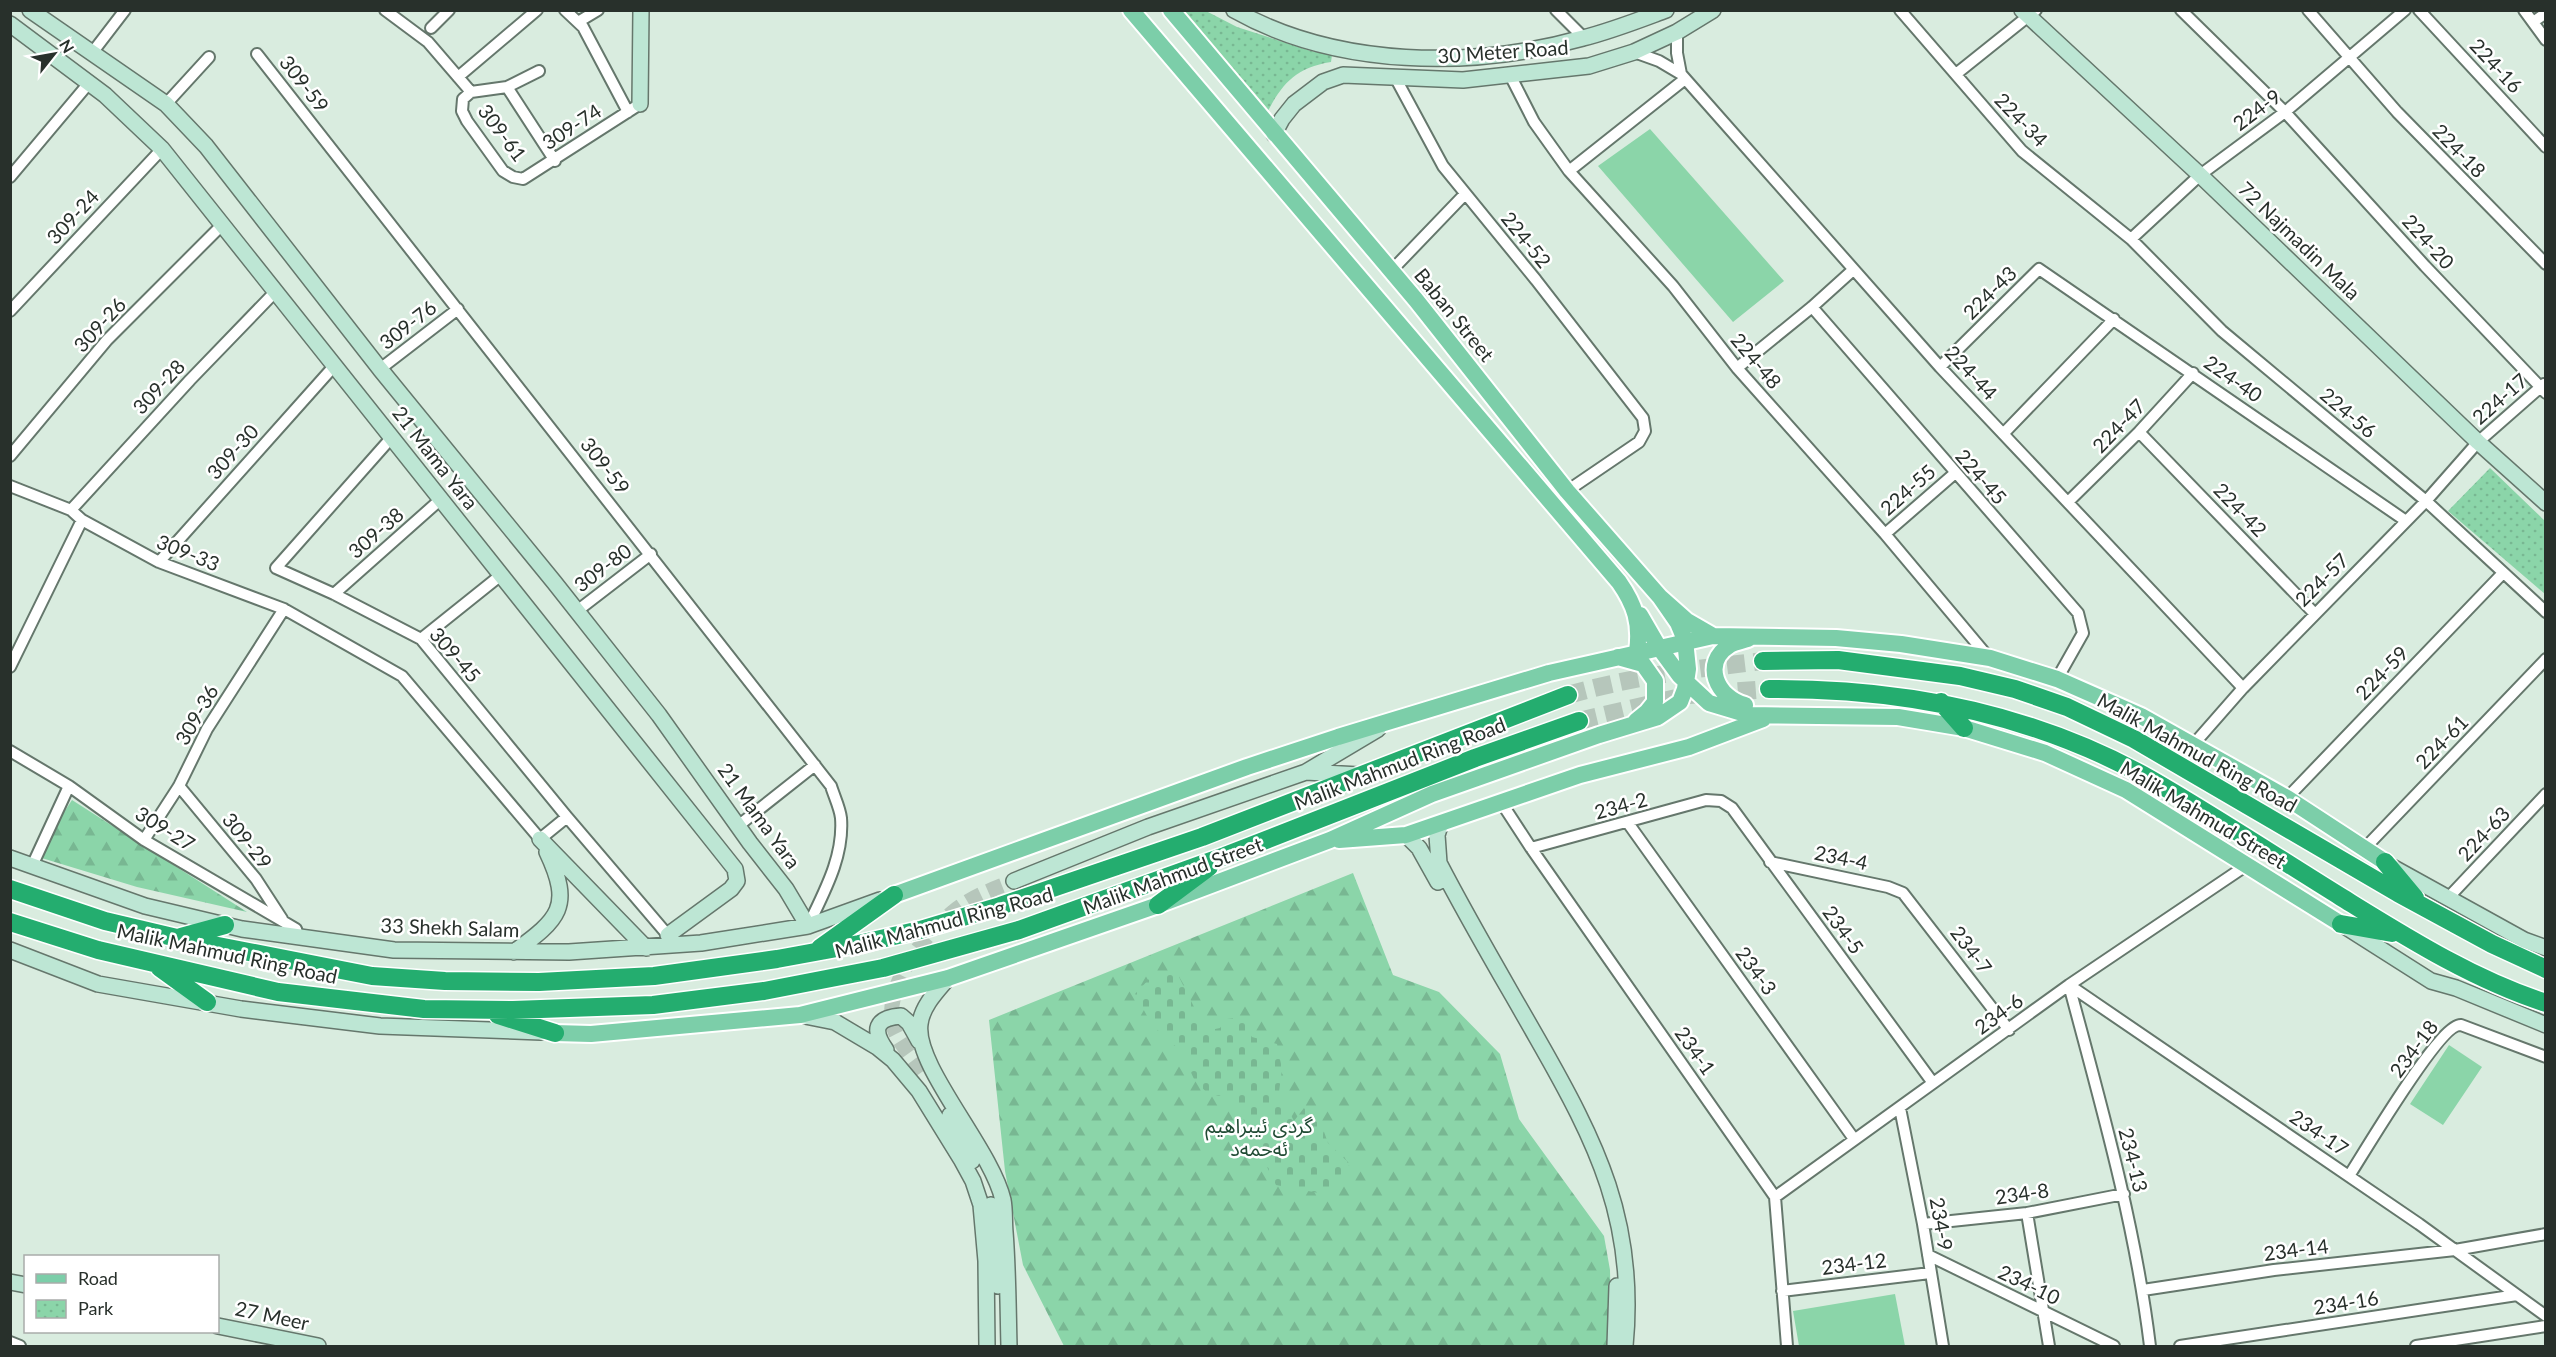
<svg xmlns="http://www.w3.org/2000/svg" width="2556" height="1357" viewBox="0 0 2556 1357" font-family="Lato,'Noto Sans Arabic',sans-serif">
	<defs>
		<pattern id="forest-firs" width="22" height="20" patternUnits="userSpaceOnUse" patternTransform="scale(1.5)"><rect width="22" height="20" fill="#8bd5a9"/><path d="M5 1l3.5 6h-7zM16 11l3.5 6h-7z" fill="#78b792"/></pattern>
		<pattern id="cemetery-stones" width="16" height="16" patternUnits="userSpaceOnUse" patternTransform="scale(1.5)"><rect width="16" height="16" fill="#8bd5a9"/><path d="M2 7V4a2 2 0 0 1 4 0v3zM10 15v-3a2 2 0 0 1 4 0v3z" fill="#78b792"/></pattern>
		<pattern id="park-dots" width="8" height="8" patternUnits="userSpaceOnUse" patternTransform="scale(1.5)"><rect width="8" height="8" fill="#8bd5a9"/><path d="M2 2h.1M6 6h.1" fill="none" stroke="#78b792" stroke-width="1.8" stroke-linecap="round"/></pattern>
	</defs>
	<rect width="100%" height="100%" fill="#d9ecdf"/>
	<!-- grass -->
	<path fill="#8bd5a9" d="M 1650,129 L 1784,281 L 1733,322 L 1598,166 Z
		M 2449,1045 L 2482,1067 L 2443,1125 L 2410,1104 Z
		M 1895,1294 L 1905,1346 L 1799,1346 L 1793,1311 Z"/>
	<!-- forest -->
	<path fill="url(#forest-firs)" d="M 72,800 L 247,912 L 137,887 L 35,856 Z
		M 1353,873 L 1393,975 L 1439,992 L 1500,1054 L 1519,1119 L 1604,1236 L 1610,1270 L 1611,1315 L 1608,1346 L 1064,1346 L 1023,1265 L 1005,1171 L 989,1020 Z"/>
	<!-- cemetery -->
	<path fill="url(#cemetery-stones)" d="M 1177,973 L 1206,1031 L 1220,1028 L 1227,1019 L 1244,1016 L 1252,1037 L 1277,1044 L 1282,1069 L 1279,1092 L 1294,1121 L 1304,1108 L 1323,1129 L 1328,1143 L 1350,1164 L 1324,1194 L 1276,1185 L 1233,1098 L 1208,1094 L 1194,1079 L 1181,1051 L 1152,1025 L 1135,994 L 1151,977 Z"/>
	<!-- park -->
	<path fill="url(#park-dots)" d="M 1171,11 L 1206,11 L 1237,27 L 1311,51 L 1332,55 L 1331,62 C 1292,68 1279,88 1263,121 Z
		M 2490,468 L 2545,521 L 2545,594 L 2448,511 Z"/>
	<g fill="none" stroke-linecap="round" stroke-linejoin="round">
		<!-- secondary-tunnel -->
		<path stroke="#b6c6bb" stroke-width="15" stroke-dasharray="15 8" stroke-linecap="butt" d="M 922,1072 C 914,1060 903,1047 896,1034 C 877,994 923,935 953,912 C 971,897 993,889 1014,881"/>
		<!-- highway-tunnel -->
		<path stroke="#b6c6bb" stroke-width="18" stroke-dasharray="18 9" stroke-linecap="butt" d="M 1568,695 C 1635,676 1694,669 1763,661
			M 1579,721 L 1689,695 L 1769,689"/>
		<!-- street casing -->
		<g stroke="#65776c" stroke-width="14">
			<path id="street" d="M 385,10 L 428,42 L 471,92
				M 565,10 L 583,27 L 628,112
				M 1556,10 L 1584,38
				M 1900,10 L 2022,151 L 2131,239 L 2222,331 L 2426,501 L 2546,612
				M 2181,10 L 2285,112 L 2425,266 L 2546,393
				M 2308,10 L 2397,112 L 2546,264
				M 2419,10 L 2546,147
				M 2524,10 L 2546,40
				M 578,22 L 598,10
				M 2533,22 L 2546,13
				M 431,28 L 449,10
				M 1677,32 L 1677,53 L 1681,74
				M 1634,52 L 1659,61 L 1681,74 L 1940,367 L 2243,688
				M 92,53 L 125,10
				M 257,54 L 831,786 C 834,796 840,808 841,818 C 844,857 824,892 808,926
				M 539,71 L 507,87 L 471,92 L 463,99 L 462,111 L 467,121 L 503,171 L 513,177 L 523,179 L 640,104
				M 1956,74 L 2036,10
				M 1510,75 L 1534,122 L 1569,171 L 1673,286 L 1737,368 L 1885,534 L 1989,658
				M 458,77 L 537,10
				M 1395,77 L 1443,166 L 1536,280 L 1643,418 L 1645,431 L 1639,442 L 1567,491
				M 507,87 L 555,161
				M 166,104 L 209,57
				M 1569,171 L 1685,79
				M 10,177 L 89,83
				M 2131,239 L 2200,175 L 2285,112 L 2405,10
				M 1391,271 L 1465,194
				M 1812,307 L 2078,613 L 2083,633 L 2057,679
				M 10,311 L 162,149
				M 1940,367 L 2039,269 L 2406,521
				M 1737,368 L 1812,307 L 1853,270
				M 380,369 L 458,309
				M 2139,432 L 2314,613
				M 2004,433 L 2114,319
				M 392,437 L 276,568 L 334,594 L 421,639 L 567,817 L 672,940
				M 10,456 L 107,340 L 223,224
				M 10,486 L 71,510 L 82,520 L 159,562 L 284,609 L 402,676 L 540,839 L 567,817
				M 2068,502 L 2139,432 L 2193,373
				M 71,510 L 190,380 L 276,291
				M 1885,534 L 1954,474
				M 159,562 L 335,365
				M 334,594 L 441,499
				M 577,611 L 651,554
				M 421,639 L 501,575
				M 10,667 L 82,520
				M 2193,745 L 2243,688 L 2426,501 L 2478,442 L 2544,384
				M 10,751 L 69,786 L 144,840 L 296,929 L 298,936
				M 179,786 L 256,879 L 282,919
				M 2287,798 L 2503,573
				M 1501,802 L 1531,848 L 1775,1197 L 1787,1346
				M 1628,823 L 1854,1139
				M 738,826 L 815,765
				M 144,840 L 179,786 L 207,729 L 284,609
				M 1531,848 L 1706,800 L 1721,801 L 1732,808 L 1933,1083
				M 2364,849 L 2546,659
				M 1770,862 L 1888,887 L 1903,893 L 2009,1030
				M 32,866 L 69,786
				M 2448,898 L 2546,794
				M 2069,985 L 2419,1224 L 2546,1316
				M 2069,985 C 2101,1105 2135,1223 2150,1346
				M 1900,1108 L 1923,1224 L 1943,1346
				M 2349,1176 C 2364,1153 2440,1023 2461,1025 L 2546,1057
				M 1775,1197 L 2069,985 L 2247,865
				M 2027,1213 L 2049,1346
				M 1923,1224 L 2027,1213 L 2124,1194
				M 1928,1255 L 2114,1346
				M 2143,1290 L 2274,1270 L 2455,1250 L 2546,1234
				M 1782,1291 L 1930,1273
				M 10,1342 L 20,1346
				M 2180,1346 L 2517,1295
				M 2416,1346 L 2546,1326"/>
		</g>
		<!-- secondary casing -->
		<g stroke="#65776c" stroke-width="18">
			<path id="secondary" d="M 30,10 L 166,104 L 206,146 L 380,369 L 554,582 L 659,715 L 750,843 L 786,889 L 808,926
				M 1234,10 C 1337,68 1472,69 1583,38 C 1611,31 1639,20 1666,10
				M 2022,10 L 2200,175 L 2478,442 L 2546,503
				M 10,24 L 105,95 L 162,149 L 735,869 L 737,881 L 731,889 L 668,935
				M 640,104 L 641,10
				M 1274,134 L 1282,119 L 1294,104 L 1323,82 L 1343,75 L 1463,80 L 1589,66 L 1634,52 L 1677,32 L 1713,10
				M 1306,772 L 1378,729
				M 1441,823 L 1437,835 L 1439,863 C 1470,923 1504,980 1537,1038 C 1597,1143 1637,1222 1625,1346
				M 1406,835 L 1419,848 L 1438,882
				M 540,839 L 646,948
				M 10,858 L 145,906 L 242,929 L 394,950 L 569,952 L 701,943 L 808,926 L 880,900
				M 2392,867 L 2524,940 L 2546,948
				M 1014,881 L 1148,827 L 1306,772 L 1359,775
				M 2346,927 L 2431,981 L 2456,988 L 2546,1025
				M 10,950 L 98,984 L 241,1009 L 380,1026 L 541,1032
				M 514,952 C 559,919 573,907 547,852
				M 948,978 C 937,991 922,1006 920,1024 C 914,1066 991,1148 1003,1200 C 1005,1210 1004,1222 1005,1232 C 1008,1270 1008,1308 1009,1346
				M 800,1015 L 835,1022 L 877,1047 L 893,1060 L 919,1091 L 961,1159 L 973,1181 L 981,1205 L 986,1261 L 987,1346
				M 886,1050 C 872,1030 875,1018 901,1016 L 909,1023 L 919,1041
				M 950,1115 L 972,1161
				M 991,1205 L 998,1286
				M 10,1282 L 26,1285
				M 218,1326 L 318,1346
				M 1615,1346 L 1617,1286"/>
		</g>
		<!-- primary casing -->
		<g stroke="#fff" stroke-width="20">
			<path id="primary" d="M 1131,10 L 1619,582 C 1635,605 1641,623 1637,652
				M 1171,10 L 1416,300 L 1567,491 L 1660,597 L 1687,621 L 1713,636
				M 1640,615 L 1658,646 L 1680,676 L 1709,703 L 1749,715 L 1898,717 L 1964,728 L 2045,753 L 2126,790 L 2341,924
				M 1618,657 L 1643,664 L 1655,681 L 1655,702 L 1647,712 L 1636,721
				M 1745,705 C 1717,698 1701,663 1730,645 C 1735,642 1742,641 1748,639
				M 1339,840 L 1406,835 L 1580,775 L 1689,747 L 1763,719
				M 894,895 L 1247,767 L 1338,737 L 1549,673 L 1713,636 L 1836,638 L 1901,644 L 1990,658 L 2057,679 L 2141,716 L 2287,798 L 2385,862
				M 555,1033 L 591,1034 L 800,1015 L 948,978 L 1158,905 L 1330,840 L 1432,794 L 1599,735 L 1658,717 L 1680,702 L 1685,689 L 1688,669 L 1685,640 L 1678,623 L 1660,597"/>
		</g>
		<!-- highway casing -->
		<g stroke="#fff" stroke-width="21">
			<path id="highway" d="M 1763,661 L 1838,660 L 1960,676 L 2015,689 L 2067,707 L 2134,739 L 2398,893 L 2492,944 L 2546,969
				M 1769,689 C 1902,688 2035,714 2152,780 C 2216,817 2278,858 2341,897 C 2406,937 2472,979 2546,1003
				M 1941,702 L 1964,728
				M 2385,862 L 2415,898
				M 10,889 L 105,921 L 177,938 L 372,976 L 445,981 L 539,982 L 654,976 L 777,959 L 859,944 L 920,930 L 1000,906 L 1202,837 L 1568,695
				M 1158,905 L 1209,867
				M 10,922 L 98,950 L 278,992 L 424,1009 L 513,1010 L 653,1005 L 764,991 L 883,968 L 1019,930 L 1225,856 L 1475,758 L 1579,721
				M 2341,924 L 2392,933
				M 181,937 L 225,925
				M 820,948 L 894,895
				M 160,968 L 207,1002
				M 498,1015 L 555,1033"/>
		</g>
		<!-- street -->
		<use href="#street" stroke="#fff" stroke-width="10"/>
		<!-- secondary -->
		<use href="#secondary" stroke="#bde6d4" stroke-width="15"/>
		<!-- primary -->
		<use href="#primary" stroke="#7ccea9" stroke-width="16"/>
		<!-- highway -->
		<use href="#highway" stroke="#24ad6f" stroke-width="18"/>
	</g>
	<g text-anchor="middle" stroke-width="5" stroke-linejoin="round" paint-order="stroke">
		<!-- street labels -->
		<g font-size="20" fill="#28302b" stroke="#fff">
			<text transform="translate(1503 52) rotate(-4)" y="7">30 Meter Road</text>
			<text transform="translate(2496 66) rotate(47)" y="7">224-16</text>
			<text transform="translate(304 84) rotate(52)" y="7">309-59</text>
			<text transform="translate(2257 110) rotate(-37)" y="7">224-9</text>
			<text transform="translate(2021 120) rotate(46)" y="7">224-34</text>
			<text transform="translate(572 127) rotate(-33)" y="7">309-74</text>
			<text transform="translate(502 133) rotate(53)" y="7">309-61</text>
			<text transform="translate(2459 151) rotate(46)" y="7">224-18</text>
			<text transform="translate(73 217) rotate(-47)" y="7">309-24</text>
			<text transform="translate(1526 240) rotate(51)" y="7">224-52</text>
			<text transform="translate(2299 241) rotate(44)" y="7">72 Najmadin Mala</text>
			<text transform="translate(2428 242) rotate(48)" y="7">224-20</text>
			<text transform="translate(1990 293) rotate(-45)" y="7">224-43</text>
			<text transform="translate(1454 315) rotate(51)" y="7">Baban Street</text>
			<text transform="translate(100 325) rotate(-47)" y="7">309-26</text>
			<text transform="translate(408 325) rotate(-38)" y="7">309-76</text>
			<text transform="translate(1756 361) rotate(50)" y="7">224-48</text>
			<text transform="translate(1971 373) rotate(47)" y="7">224-44</text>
			<text transform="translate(2233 379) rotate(35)" y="7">224-40</text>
			<text transform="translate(159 387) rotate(-47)" y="7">309-28</text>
			<text transform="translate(2500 399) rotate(-41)" y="7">224-17</text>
			<text transform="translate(2348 413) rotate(40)" y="7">224-56</text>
			<text transform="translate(2119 426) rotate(-46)" y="7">224-47</text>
			<text transform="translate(233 452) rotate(-48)" y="7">309-30</text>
			<text transform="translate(435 458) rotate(52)" y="7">21 Mama Yara</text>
			<text transform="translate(605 466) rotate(52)" y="7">309-59</text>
			<text transform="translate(1981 477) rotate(49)" y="7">224-45</text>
			<text transform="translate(1908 490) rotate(-41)" y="7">224-55</text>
			<text transform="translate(2240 510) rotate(46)" y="7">224-42</text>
			<text transform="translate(376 533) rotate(-41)" y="7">309-38</text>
			<text transform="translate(188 553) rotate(22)" y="7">309-33</text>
			<text transform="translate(603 568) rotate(-37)" y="7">309-80</text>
			<text transform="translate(2322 580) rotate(-45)" y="7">224-57</text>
			<text transform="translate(455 655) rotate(49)" y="7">309-45</text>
			<text transform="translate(2382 673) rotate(-46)" y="7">224-59</text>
			<text transform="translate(197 715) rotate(-60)" y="7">309-36</text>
			<text transform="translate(2442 742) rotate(-46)" y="7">224-61</text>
			<text transform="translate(2197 753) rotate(29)" y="7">Malik Mahmud Ring Road</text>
			<text transform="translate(1400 764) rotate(-21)" y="7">Malik Mahmud Ring Road</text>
			<text transform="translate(1621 806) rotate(-15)" y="7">234-2</text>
			<text transform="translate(2203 815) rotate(31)" y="7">Malik Mahmud Street</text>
			<text transform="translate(759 816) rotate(54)" y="7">21 Mama Yara</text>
			<text transform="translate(165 829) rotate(32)" y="7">309-27</text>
			<text transform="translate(2484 834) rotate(-47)" y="7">224-63</text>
			<text transform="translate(247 841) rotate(51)" y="7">309-29</text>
			<text transform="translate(1841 858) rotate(12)" y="7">234-4</text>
			<text transform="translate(1173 876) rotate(-20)" y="7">Malik Mahmud Street</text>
			<text transform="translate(944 923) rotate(-15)" y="7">Malik Mahmud Ring Road</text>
			<text transform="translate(450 928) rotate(2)" y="7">33 Shekh Salam</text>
			<text transform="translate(1843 930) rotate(54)" y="7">234-5</text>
			<text transform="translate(1971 950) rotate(53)" y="7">234-7</text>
			<text transform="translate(227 954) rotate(12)" y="7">Malik Mahmud Ring Road</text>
			<text transform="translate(1756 971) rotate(54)" y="7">234-3</text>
			<text transform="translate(1999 1014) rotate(-36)" y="7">234-6</text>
			<text transform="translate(2414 1049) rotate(-53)" y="7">234-18</text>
			<text transform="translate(1695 1051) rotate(55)" y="7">234-1</text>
			<text transform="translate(2319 1133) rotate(34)" y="7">234-17</text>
			<text transform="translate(2133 1160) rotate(76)" y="7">234-13</text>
			<text transform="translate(2022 1194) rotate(-8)" y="7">234-8</text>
			<text transform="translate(1941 1224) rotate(80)" y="7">234-9</text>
			<text transform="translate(2296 1250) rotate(-7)" y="7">234-14</text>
			<text transform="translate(1854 1264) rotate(-7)" y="7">234-12</text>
			<text transform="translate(2029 1285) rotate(26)" y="7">234-10</text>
			<text transform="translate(2346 1303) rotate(-9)" y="7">234-16</text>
			<text transform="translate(272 1316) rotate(12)" y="7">27 Meer</text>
		</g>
		<!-- park labels -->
		<g font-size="20" fill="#204b34" stroke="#fff">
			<text x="1259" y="1133">گردی ئیبراھیم<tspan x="1259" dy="23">ئەحمەد</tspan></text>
		</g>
	</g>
	<!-- border -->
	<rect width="2556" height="1357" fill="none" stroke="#28302b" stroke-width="24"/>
	<!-- legend -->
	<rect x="24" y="1255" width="195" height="78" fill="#ffffff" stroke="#a9acaa" stroke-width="1.5"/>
	<rect x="36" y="1274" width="30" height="9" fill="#7ccea9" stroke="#a9acaa" stroke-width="1.5"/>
	<text x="78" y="1285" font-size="18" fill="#28302b">Road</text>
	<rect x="36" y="1300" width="30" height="18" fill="url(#park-dots)" stroke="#a9acaa" stroke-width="1.5"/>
	<text x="78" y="1315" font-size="18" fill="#28302b">Park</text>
	<!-- north arrow -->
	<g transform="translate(54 54) rotate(59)" stroke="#ffffff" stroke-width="4.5" paint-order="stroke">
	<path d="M0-4.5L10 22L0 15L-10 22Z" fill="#28302b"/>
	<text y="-9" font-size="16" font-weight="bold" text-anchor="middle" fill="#28302b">N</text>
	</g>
</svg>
